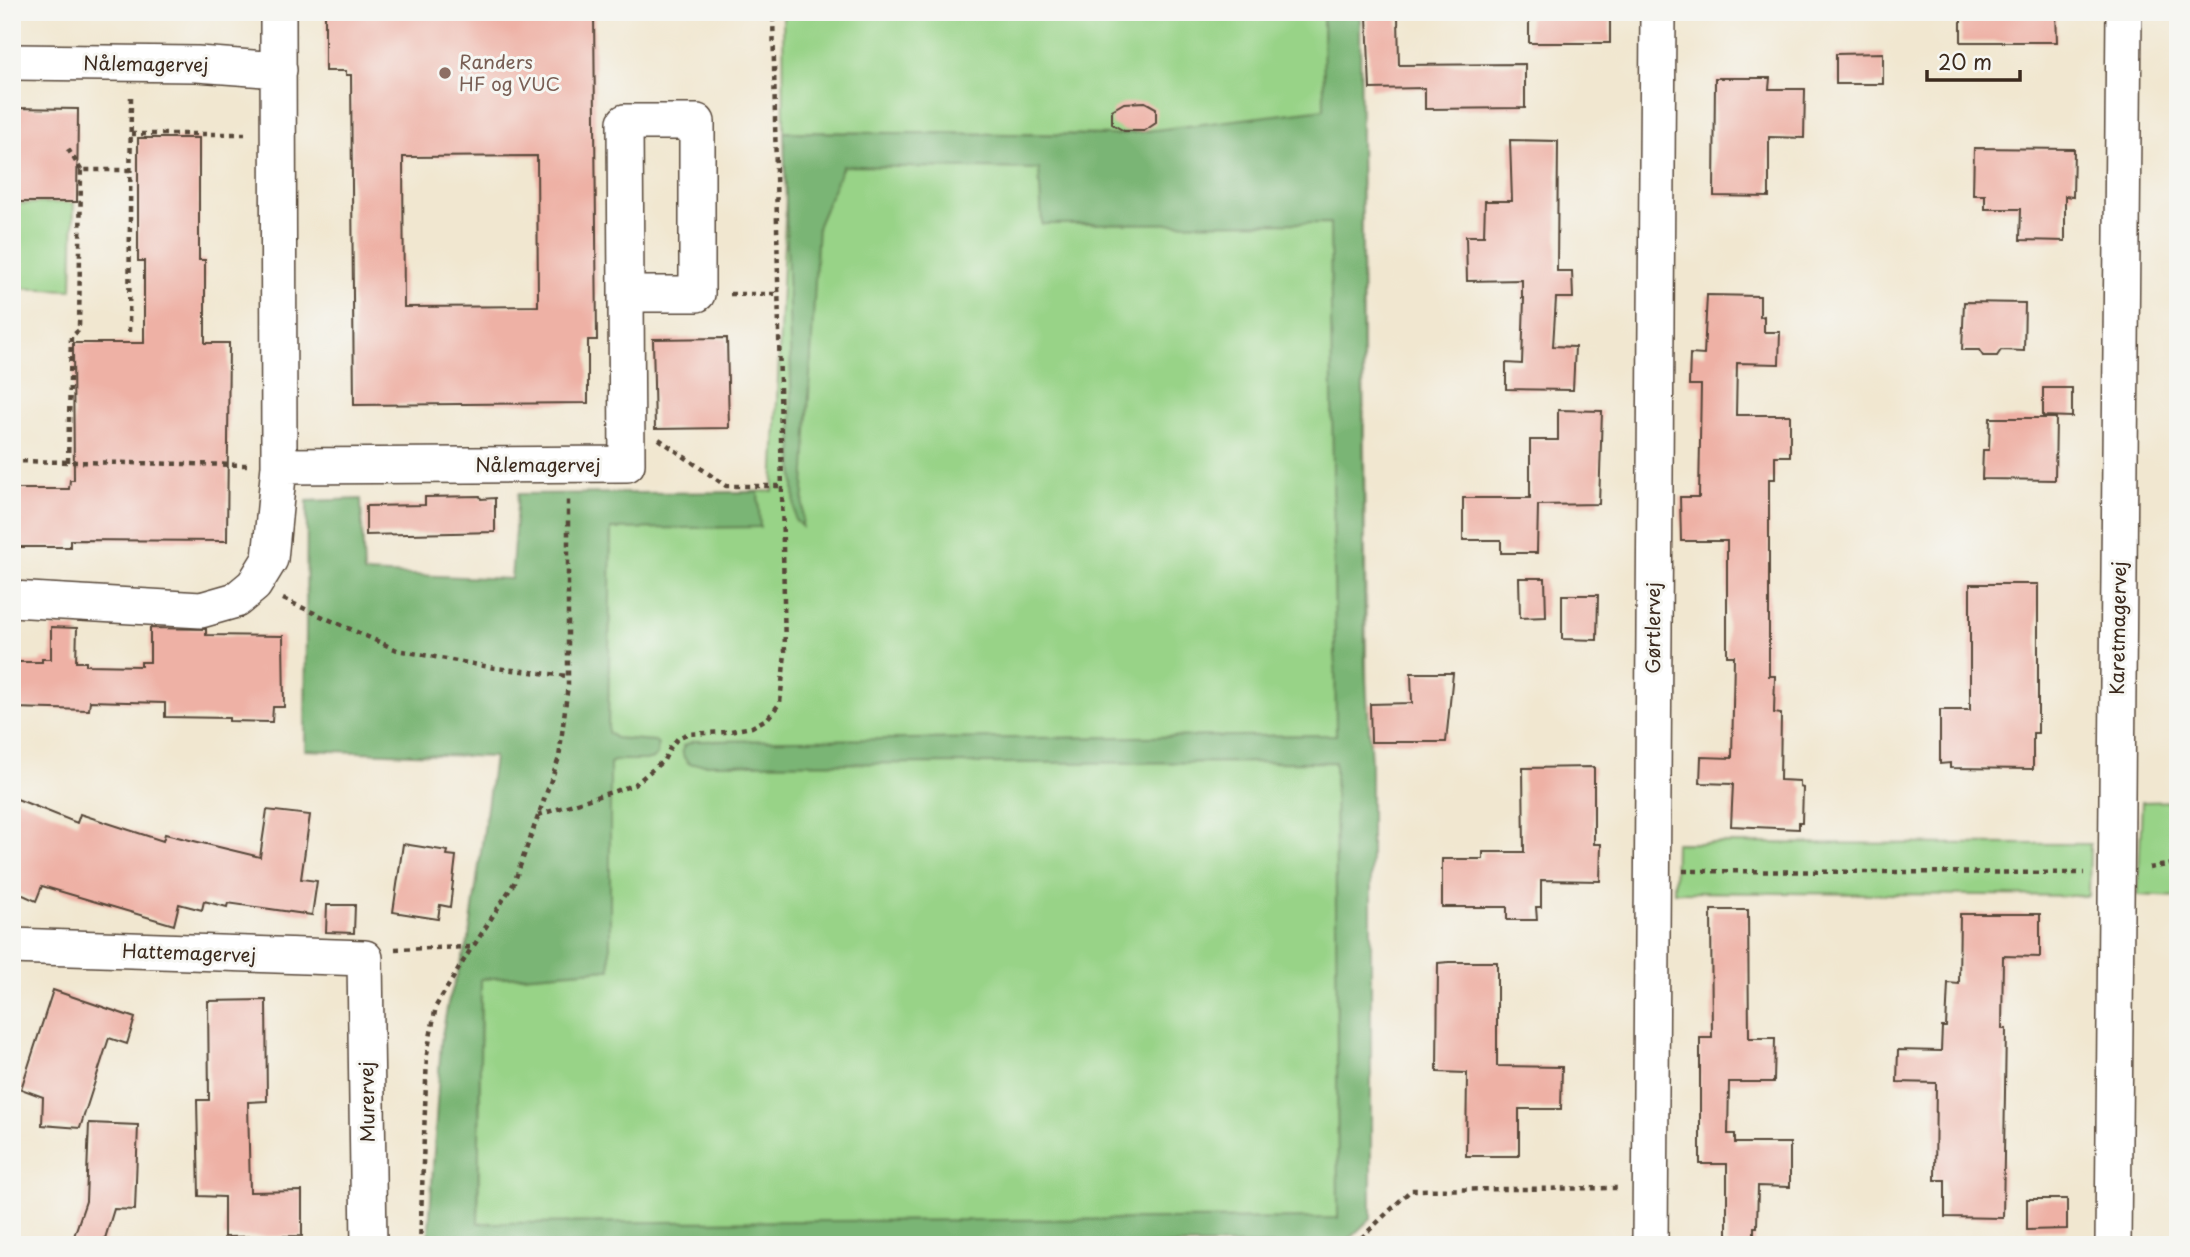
<svg xmlns="http://www.w3.org/2000/svg" width="2190" height="1257" viewBox="0 0 2190 1257" font-family="'Playpen Sans',sans-serif">
	<rect width="100%" height="100%" fill="#f6f6f2"/>
	<filter id="ink" filterUnits="userSpaceOnUse"><feTurbulence type="fractalNoise" baseFrequency=".0143" numOctaves="2"/><feDisplacementMap in="SourceGraphic" scale="14" xChannelSelector="R" yChannelSelector="G"/><feConvolveMatrix kernelMatrix="1 2 1 2 8 2 1 2 1" color-interpolation-filters="sRGB"/></filter>
	<filter id="wash" filterUnits="userSpaceOnUse"><feTurbulence type="fractalNoise" baseFrequency=".00686" numOctaves="4" result="noise"/><feDisplacementMap in="SourceGraphic" scale="28" xChannelSelector="R" yChannelSelector="G"/><feGaussianBlur stdDeviation="1.57" result="paint"/><feColorMatrix in="noise" values="0 0 0 0 0 0 0 0 0 0 0 0 0 0 0 0 0 1.4 0 .05"/><feComposite in="paint" operator="in"/></filter>
	<g filter="url(#wash)">
		<rect width="100%" height="100%" fill="#f1e7d0"/>
		<!-- green -->
		<path fill="#98d387" stroke="#6a7e52" stroke-width="2" d="M 783,12 L 1323,12 L 1326,114 L 1115,135 L 784,132 Z
			M 1361,139 L 1371,1166 L 1338,1219 L 478,1224 L 481,979 L 603,969 L 601,497 L 773,491 L 788,150 Z
			M 74,202 L 72,290 L 12,288 L 12,204 Z
			M 2178,801 L 2178,897 L 2138,895 L 2142,802 Z
			M 1675,843 L 2090,844 L 2089,896 L 1674,892 Z"/>
		<!-- forest -->
		<path fill="#7ab574" stroke="#5a7049" stroke-width="2" d="M 1323,12 L 1360,12 L 1365,665 L 1371,762 L 1371,1218 L 1343,1245 L 428,1245 L 441,1041 L 448,1003 L 469,938 L 494,757 L 305,750 L 307,501 L 361,499 L 364,573 L 511,579 L 518,494 L 758,492 L 760,527 L 611,529 L 608,732 L 615,738 L 655,741 L 658,745 L 657,755 L 651,760 L 616,760 L 610,763 L 610,969 L 481,979 L 478,1223 L 1338,1218 L 1335,762 L 690,764 C 683,758 682,755 683,746 L 694,741 L 1336,735 L 1330,223 L 1042,224 L 1039,169 L 843,166 L 818,225 L 802,527 L 795,520 L 784,132 L 1115,135 L 1324,109 Z"/>
		<g id="blocks">
			<!-- building -->
			<path fill="#eeb1a5" fill-rule="evenodd" d="M 325,12 L 594,12 L 597,340 L 588,340 L 588,403 L 354,405 L 351,75 L 346,75 L 346,71 L 325,71 ZM 537,156 L 538,306 L 404,307 L 403,157 Z
				M 1568,12 L 1610,12 L 1610,43 L 1529,43 L 1529,17 L 1568,14 Z
				M 1961,12 L 2056,12 L 2057,42 L 1961,42 Z
				M 1367,16 L 1398,16 L 1399,65 L 1525,64 L 1525,108 L 1425,109 L 1425,88 L 1370,89 Z
				M 1883,53 L 1883,84 L 1836,84 L 1836,54 Z
				M 1715,78 L 1770,78 L 1769,89 L 1805,89 L 1804,138 L 1769,137 L 1769,197 L 1714,196 Z
				M 1145,102 L 1156,108 L 1156,123 L 1144,131 L 1124,131 L 1112,124 L 1112,110 L 1124,103 Z
				M 12,108 L 78,109 L 77,202 L 12,202 Z
				M 138,138 L 199,138 L 199,260 L 205,260 L 205,343 L 229,343 L 227,541 L 70,540 L 70,547 L 12,547 L 12,489 L 69,489 L 70,480 L 74,480 L 73,343 L 144,343 L 144,261 L 138,261 Z
				M 1510,140 L 1558,141 L 1557,271 L 1572,271 L 1573,298 L 1556,298 L 1553,346 L 1575,347 L 1573,390 L 1506,389 L 1506,363 L 1522,364 L 1524,298 L 1522,298 L 1522,280 L 1467,281 L 1466,236 L 1484,236 L 1485,201 L 1512,201 Z
				M 1974,148 L 2074,149 L 2073,197 L 2065,196 L 2065,241 L 2020,240 L 2021,209 L 1985,209 L 1985,195 L 1973,195 Z
				M 1707,295 L 1760,296 L 1760,317 L 1764,316 L 1764,332 L 1780,332 L 1779,364 L 1737,363 L 1736,415 L 1790,415 L 1790,456 L 1775,456 L 1775,479 L 1769,479 L 1769,676 L 1775,676 L 1774,713 L 1781,714 L 1780,780 L 1800,781 L 1800,787 L 1803,788 L 1802,822 L 1799,822 L 1799,829 L 1731,826 L 1733,784 L 1700,783 L 1701,757 L 1732,758 L 1734,656 L 1727,656 L 1727,541 L 1681,541 L 1680,497 L 1699,497 L 1701,385 L 1689,385 L 1690,354 L 1704,355 Z
				M 1964,302 L 2025,303 L 2024,351 L 2001,350 L 1997,356 L 1983,356 L 1979,350 L 1962,350 Z
				M 727,338 L 729,428 L 655,429 L 653,339 Z
				M 2043,388 L 2072,388 L 2072,417 L 2043,416 Z
				M 1558,410 L 1602,411 L 1599,504 L 1538,505 L 1537,553 L 1501,553 L 1501,540 L 1463,540 L 1463,498 L 1530,498 L 1530,440 L 1558,440 Z
				M 1990,418 L 2056,418 L 2055,480 L 1982,479 L 1983,450 L 1989,450 Z
				M 480,496 L 481,499 L 495,498 L 495,532 L 366,535 L 366,506 L 425,505 L 425,497 Z
				M 1519,578 L 1545,578 L 1546,617 L 1520,618 Z
				M 1970,584 L 2038,584 L 2038,733 L 2033,733 L 2033,769 L 1950,768 L 1950,763 L 1940,764 L 1940,710 L 1970,710 Z
				M 1562,595 L 1598,595 L 1597,640 L 1562,639 Z
				M 51,627 L 77,628 L 76,662 L 86,662 L 86,665 L 141,666 L 141,662 L 150,662 L 150,628 L 206,629 L 206,635 L 283,636 L 284,707 L 273,707 L 272,722 L 229,721 L 229,718 L 165,717 L 165,703 L 90,701 L 89,710 L 14,708 L 12,662 L 42,662 L 42,659 L 51,659 Z
				M 1411,673 L 1453,673 L 1446,742 L 1371,742 L 1370,704 L 1412,703 Z
				M 1594,767 L 1594,844 L 1601,844 L 1600,881 L 1541,880 L 1541,907 L 1536,907 L 1537,920 L 1507,920 L 1507,907 L 1442,907 L 1442,859 L 1483,859 L 1483,852 L 1524,852 L 1523,768 Z
				M 12,797 L 77,823 L 80,814 L 163,841 L 165,834 L 260,857 L 267,810 L 310,815 L 301,879 L 317,881 L 312,915 L 228,903 L 227,907 L 204,901 L 202,910 L 179,904 L 174,925 L 42,886 L 36,901 L 12,890 Z
				M 403,844 L 448,851 L 447,855 L 456,856 L 450,907 L 440,905 L 438,919 L 393,912 Z
				M 327,905 L 355,905 L 354,933 L 326,932 Z
				M 1711,910 L 1748,910 L 1749,1038 L 1775,1038 L 1774,1082 L 1729,1082 L 1728,1134 L 1735,1134 L 1735,1143 L 1790,1143 L 1790,1187 L 1758,1186 L 1757,1227 L 1754,1227 L 1754,1245 L 1727,1245 L 1727,1164 L 1700,1164 L 1700,1038 L 1712,1038 Z
				M 1960,914 L 2040,914 L 2040,957 L 2003,956 L 2002,1029 L 2006,1029 L 2003,1218 L 1945,1217 L 1945,1180 L 1935,1180 L 1936,1083 L 1897,1082 L 1898,1050 L 1941,1051 L 1942,1027 L 1946,1027 L 1948,983 L 1959,984 Z
				M 1449,962 L 1497,962 L 1497,1066 L 1562,1067 L 1561,1109 L 1519,1109 L 1519,1156 L 1466,1156 L 1467,1073 L 1437,1072 L 1438,963 Z
				M 53,990 L 135,1018 L 127,1044 L 109,1038 L 80,1128 L 42,1125 L 43,1097 L 21,1089 Z
				M 266,1000 L 267,1101 L 248,1102 L 250,1192 L 302,1191 L 302,1236 L 224,1237 L 224,1197 L 199,1196 L 197,1100 L 209,1100 L 208,1001 Z
				M 89,1123 L 138,1125 L 135,1210 L 114,1209 L 103,1245 L 71,1245 L 86,1201 Z
				M 2027,1199 L 2067,1199 L 2067,1229 L 2027,1230 Z"/>
		</g>
	</g>
	<g filter="url(#ink)">
		<use href="#blocks" fill-opacity="0" stroke="#564639" stroke-width="2"/>
		<g fill="none" stroke-linecap="round" stroke-linejoin="round">
			<!-- minor casing -->
			<g stroke="#564639" stroke-width="38">
				<path id="minor" d="M 12,62 L 197,64 L 279,70
					M 279,466 L 627,464 L 626,294 L 697,294 L 697,122 L 625,122 L 626,294
					M 12,599 L 201,610 L 236,600 L 254,585 L 270,559 L 279,466 L 278,12
					M 12,946 L 365,958 L 369,1245
					M 1650,1245 L 1658,12
					M 2113,1245 L 2124,12"/>
			</g>
			<!-- path -->
			<path stroke="#564639" stroke-width="4.5" stroke-dasharray="5 5" stroke-linecap="butt" d="M 131,134 L 245,134
				M 68,149 L 81,170
				M 730,294 L 780,294
				M 129,332 L 131,96
				M 659,439 L 726,486 L 783,486
				M 12,461 L 247,465
				M 68,462 L 71,337 L 79,330 L 81,170 L 130,170
				M 283,599 L 397,650 L 495,668 L 568,676
				M 538,815 L 634,785 L 664,760 L 670,748 L 678,738 L 687,734 L 725,732 L 752,727 L 768,718 L 780,703 L 785,653 L 773,12
				M 2149,868 L 2178,863
				M 1683,871 L 2084,873
				M 395,949 L 473,947 L 514,883 L 559,758 L 568,685 L 568,497
				M 420,1245 L 427,1054 L 436,1006 L 472,947
				M 1354,1245 L 1411,1190 L 1618,1188"/>
			<!-- minor -->
			<use href="#minor" stroke="#fff" stroke-width="35"/>
		</g>
	</g>
	<!-- markers -->
	<circle fill="#8d6e63" stroke="#f6f6f2" stroke-width="2.5" cx="445" cy="73" r="7"/>
	<g text-anchor="middle" stroke-width="6" stroke-linejoin="round" paint-order="stroke">
		<!-- education labels -->
		<g font-size="19" fill="#785e54" stroke="#f6f6f2" text-anchor="start">
			<text x="459" y="69">Randers<tspan x="459" dy="22">HF og VUC</tspan></text>
		</g>
		<!-- street labels -->
		<g font-size="19" fill="#3b2a1e" stroke="#f6f6f2">
			<text transform="translate(146 64) rotate(1)" y="7">Nålemagervej</text>
			<text x="538" y="472">Nålemagervej</text>
			<text transform="translate(1653 628) rotate(-90)" y="7">Gørtlervej</text>
			<text transform="translate(2118 628) rotate(-89)" y="7">Karetmagervej</text>
			<text transform="translate(189 953) rotate(2)" y="7">Hattemagervej</text>
			<text transform="translate(367 1102) rotate(-91)" y="7">Murervej</text>
		</g>
	</g>
	<!-- margin -->
	<rect width="2190" height="1257" fill="none" stroke="#f6f6f2" stroke-width="42"/>
	<!-- scale -->
	<path d="M1927 70v10h93v-10" fill="none" stroke="#3b2a1e" stroke-width="3.5"/>
	<text x="1938" y="70" font-size="21" fill="#3b2a1e" stroke="#f6f6f2" stroke-width="5" paint-order="stroke">20 m</text>
</svg>
